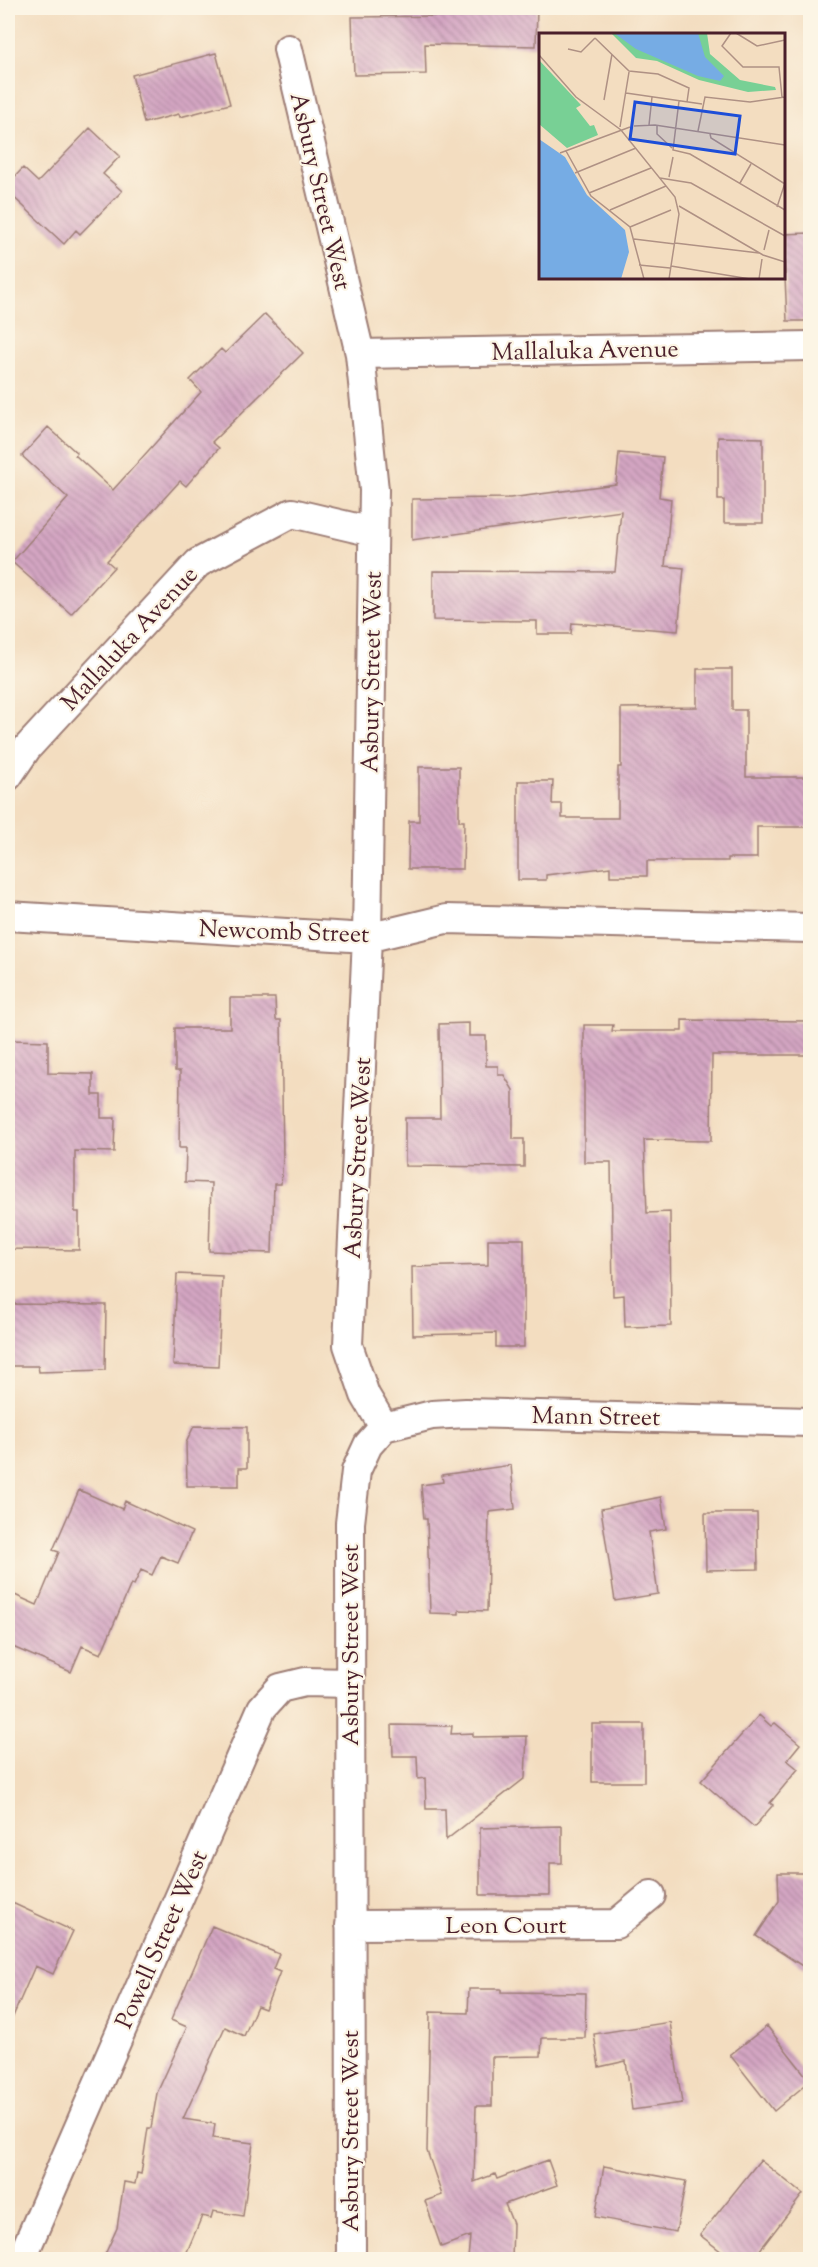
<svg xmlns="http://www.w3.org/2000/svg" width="818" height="2267" viewBox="0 0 818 2267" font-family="'Sorts Mill Goudy',serif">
	<defs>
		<pattern id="building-back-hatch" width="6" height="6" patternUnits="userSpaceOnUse" patternTransform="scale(1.5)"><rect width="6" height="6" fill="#d4a6c3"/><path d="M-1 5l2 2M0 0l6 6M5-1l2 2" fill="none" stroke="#ae879f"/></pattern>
	</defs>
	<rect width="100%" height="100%" fill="#fcf5e5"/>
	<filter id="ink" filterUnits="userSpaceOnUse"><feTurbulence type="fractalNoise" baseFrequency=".0167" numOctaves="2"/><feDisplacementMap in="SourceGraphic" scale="12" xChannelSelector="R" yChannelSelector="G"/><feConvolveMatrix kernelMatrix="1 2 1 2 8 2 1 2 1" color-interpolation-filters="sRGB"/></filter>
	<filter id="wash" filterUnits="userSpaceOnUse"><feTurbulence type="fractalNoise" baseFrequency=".008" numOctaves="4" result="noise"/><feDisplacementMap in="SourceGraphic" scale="24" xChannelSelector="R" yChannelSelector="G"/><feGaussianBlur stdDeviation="1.35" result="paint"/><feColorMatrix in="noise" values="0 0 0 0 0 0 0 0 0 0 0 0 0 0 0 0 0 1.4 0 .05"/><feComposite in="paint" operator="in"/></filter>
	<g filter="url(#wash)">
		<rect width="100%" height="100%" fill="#f3ddc0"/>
		<g id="blocks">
			<!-- building -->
			<path fill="url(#building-back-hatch)" d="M 451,8 L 537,8 L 536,46 L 425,44 L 426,74 L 354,75 L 352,17 L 451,16 Z
				M 216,53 L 230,104 L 180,117 L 179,114 L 144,123 L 132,75 Z
				M 90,128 L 120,156 L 103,174 L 122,191 L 80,234 L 76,230 L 64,244 L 8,192 L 8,184 L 23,168 L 38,182 Z
				M 810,233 L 810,321 L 787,321 L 783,234 Z
				M 265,314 L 303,353 L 212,442 L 219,448 L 186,486 L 180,481 L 107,561 L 114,567 L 71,614 L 12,562 L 68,498 L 22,456 L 48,427 L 77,453 L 75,455 L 113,490 L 201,392 L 190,380 L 221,349 L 225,353 Z
				M 718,437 L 763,438 L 763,523 L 724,523 L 724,500 L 718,500 Z
				M 619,453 L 663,457 L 659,497 L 671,499 L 665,566 L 684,568 L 678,631 L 572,623 L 571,634 L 537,634 L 537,621 L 433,620 L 433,571 L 615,572 L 621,511 L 412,540 L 412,499 L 510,498 L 616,484 Z
				M 697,669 L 732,669 L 732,710 L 746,710 L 746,777 L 810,777 L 810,827 L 757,827 L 757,858 L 728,858 L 728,861 L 647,861 L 647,876 L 610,876 L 610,867 L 546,875 L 546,880 L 518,880 L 518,781 L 553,781 L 552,804 L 562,804 L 562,818 L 618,818 L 618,767 L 621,767 L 621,708 L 697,707 Z
				M 419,767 L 459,767 L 459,821 L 464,821 L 463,869 L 408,869 L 409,821 L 419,821 Z
				M 230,998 L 275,998 L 276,1020 L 281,1020 L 283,1159 L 281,1184 L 274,1184 L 272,1253 L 209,1251 L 211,1183 L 185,1182 L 186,1148 L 179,1148 L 180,1071 L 175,1071 L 175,1028 L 230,1028 Z
				M 682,1020 L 810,1021 L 810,1055 L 712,1055 L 711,1141 L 644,1140 L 647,1213 L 670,1212 L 671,1326 L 625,1327 L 624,1295 L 613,1296 L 611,1162 L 584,1162 L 584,1025 L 613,1025 L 612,1031 L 682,1031 Z
				M 469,1023 L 469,1036 L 486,1036 L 486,1066 L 498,1066 L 498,1075 L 504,1075 L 513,1090 L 513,1139 L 524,1139 L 524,1167 L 405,1166 L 405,1118 L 440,1118 L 439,1024 Z
				M 10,1040 L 48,1041 L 48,1073 L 93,1074 L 93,1095 L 101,1095 L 101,1118 L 115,1118 L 114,1152 L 75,1151 L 75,1212 L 79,1212 L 79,1250 L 8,1249 L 11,1137 L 8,1137 Z
				M 488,1239 L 524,1239 L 524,1347 L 496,1347 L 496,1333 L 413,1335 L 412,1267 L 488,1265 Z
				M 177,1274 L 222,1276 L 218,1367 L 173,1365 Z
				M 8,1304 L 106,1305 L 105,1370 L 39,1372 L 38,1366 L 8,1366 Z
				M 194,1426 L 247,1427 L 247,1468 L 239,1468 L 239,1486 L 187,1486 L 186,1443 Z
				M 511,1465 L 515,1509 L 489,1512 L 487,1611 L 459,1610 L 459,1614 L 430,1613 L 427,1519 L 424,1519 L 421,1485 L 443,1482 L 442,1475 Z
				M 79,1490 L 122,1509 L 125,1501 L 192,1532 L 178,1563 L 161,1556 L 152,1575 L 141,1570 L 134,1585 L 131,1584 L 101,1654 L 82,1646 L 71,1672 L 8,1645 L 8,1592 L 37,1605 L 59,1552 L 53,1550 Z
				M 661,1497 L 666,1529 L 649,1532 L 658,1594 L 615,1601 L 601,1509 Z
				M 705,1513 L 757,1513 L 758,1569 L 706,1570 Z
				M 759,1715 L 771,1726 L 775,1723 L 800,1744 L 787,1760 L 798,1769 L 770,1803 L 773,1805 L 754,1827 L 701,1781 Z
				M 592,1724 L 644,1724 L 644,1782 L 592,1782 Z
				M 392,1725 L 452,1726 L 451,1734 L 473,1733 L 473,1737 L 527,1736 L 525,1778 L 446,1840 L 445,1809 L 426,1809 L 425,1778 L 418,1779 L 417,1756 L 393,1756 Z
				M 562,1826 L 562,1863 L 550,1863 L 550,1895 L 480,1895 L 480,1828 Z
				M 778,1873 L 810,1873 L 810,1971 L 756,1936 L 779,1901 Z
				M 8,1901 L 73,1931 L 53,1974 L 35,1966 L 8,2028 Z
				M 212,1926 L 279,1954 L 273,1969 L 280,1972 L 265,2009 L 257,2006 L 244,2036 L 225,2027 L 183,2119 L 215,2124 L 213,2138 L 253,2143 L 243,2216 L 213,2211 L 211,2218 L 202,2216 L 184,2259 L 103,2259 L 117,2228 L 124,2182 L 135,2184 L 137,2173 L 141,2174 L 148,2128 L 151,2128 L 157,2093 L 187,2027 L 171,2020 Z
				M 469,1989 L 501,1989 L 501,1992 L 586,1993 L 585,2038 L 542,2038 L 541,2056 L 492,2057 L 492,2106 L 476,2106 L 474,2182 L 495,2174 L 497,2179 L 548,2160 L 557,2185 L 505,2204 L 513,2224 L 512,2259 L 468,2259 L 470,2236 L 441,2247 L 425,2201 L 442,2195 L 427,2151 L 430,2012 L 468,2013 Z
				M 670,2022 L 682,2103 L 632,2110 L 626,2061 L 599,2067 L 594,2034 Z
				M 767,2026 L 810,2081 L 774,2111 L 730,2055 Z
				M 760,2160 L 803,2194 L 753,2259 L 731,2259 L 700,2235 Z
				M 604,2166 L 686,2181 L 676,2232 L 595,2217 Z"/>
		</g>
	</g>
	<g filter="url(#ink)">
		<use href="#blocks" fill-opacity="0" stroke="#9e7e76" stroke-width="1.5"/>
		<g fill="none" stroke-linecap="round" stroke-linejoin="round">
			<!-- minor casing -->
			<g stroke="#9e7e76" stroke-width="32">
				<path id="minor" d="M 288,49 L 360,354 L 374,490 L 367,938 L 348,1345 L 365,1395 L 384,1427
					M 360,354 L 810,346
					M 8,776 L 27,748 L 198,563 L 292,513 L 373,532
					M 8,916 L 367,938 L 446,919 L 810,928
					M 384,1427 L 432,1415 L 466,1413 L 810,1422
					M 350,1925 L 616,1924 L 651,1895
					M 21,2260 L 262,1708 L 280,1688 L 305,1682 L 350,1683
					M 351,2260 L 350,1523 L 356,1471 L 368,1445 L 384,1427"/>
			</g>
			<!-- minor -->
			<use href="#minor" stroke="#fff" stroke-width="28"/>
		</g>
	</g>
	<g text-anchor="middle" stroke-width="4.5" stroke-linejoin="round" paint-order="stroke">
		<!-- street labels -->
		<g font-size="24" fill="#4a1f2b" stroke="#fcf5e5">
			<text transform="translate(321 191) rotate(77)" y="8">Asbury Street West</text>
			<text transform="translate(585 350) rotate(-1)" y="8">Mallaluka Avenue</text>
			<text transform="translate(129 638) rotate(-47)" y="8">Mallaluka Avenue</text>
			<text transform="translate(371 672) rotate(-89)" y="8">Asbury Street West</text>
			<text transform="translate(284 931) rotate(2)" y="8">Newcomb Street</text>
			<text transform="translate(357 1158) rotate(-87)" y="8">Asbury Street West</text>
			<text transform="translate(596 1416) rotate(1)" y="8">Mann Street</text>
			<text transform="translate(350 1645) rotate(-90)" y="8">Asbury Street West</text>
			<text x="506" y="1933">Leon Court</text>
			<text transform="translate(161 1939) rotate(-66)" y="8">Powell Street West</text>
			<text transform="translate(350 2131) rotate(-90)" y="8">Asbury Street West</text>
		</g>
	</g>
	<!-- overview -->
	<g transform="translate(539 33)">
		<rect width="246" height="246" fill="#f3ddc0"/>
		<path d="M 0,27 L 42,72 L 37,75 L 51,93 L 55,92 L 59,102 L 28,115 L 0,91 Z" fill="#78d095"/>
		<path d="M 72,0 L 168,0 L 171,21 L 201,47 L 236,54 L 237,57 L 209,59 L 160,47 L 118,28 L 97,25 Z" fill="#78d095"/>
		<path d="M 75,0 L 159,0 L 166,24 L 185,43 L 181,48 L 159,43 L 97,16 ZM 0,106 L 26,124 L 48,162 L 86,197 L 90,219 L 82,246 L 0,246 Z" fill="#76ace4"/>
		<path fill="none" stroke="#af9184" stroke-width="1.5" d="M 192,0 L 183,13 L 204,34 L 240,34 L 243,64M 197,0 L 218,13 L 246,7M 56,5 L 90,38 L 119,41 L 150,55 L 148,69M 29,16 L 42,19 L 56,5M 0,22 L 37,64 L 82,97 L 136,164 L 140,181 L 130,246M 87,60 L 163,71M 65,67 L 73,21M 140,68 L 134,117 L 151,121 L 246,177M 110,92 L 113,64M 95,93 L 116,92 L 246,112M 118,93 L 118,101 L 133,115M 81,94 L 90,39M 159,98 L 166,64 L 211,69 L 246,64M 171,101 L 172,105 L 246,151M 27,118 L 52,163 L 91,194 L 105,246M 21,120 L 91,94M 36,140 L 97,115M 130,144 L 134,124M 121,145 L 152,150 L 246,203M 201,150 L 212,131M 50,160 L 112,135M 140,173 L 224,222 L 246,229M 238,174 L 246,150M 71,177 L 127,153M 91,194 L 132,177M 95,206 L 136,211M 136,210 L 220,220M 225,217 L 230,197M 100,232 L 131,235M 132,233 L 211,246M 220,246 L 223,226"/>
		<path fill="#1d4ed8" fill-opacity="0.15" stroke="#1d4ed8" stroke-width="3" d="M 96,69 L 201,83 L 196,121 L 91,106 Z"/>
		<rect width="246" height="246" fill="none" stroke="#4a1f2b" stroke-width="3"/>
	</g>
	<!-- margin -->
	<rect width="818" height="2267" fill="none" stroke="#fcf5e5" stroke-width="30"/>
</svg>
